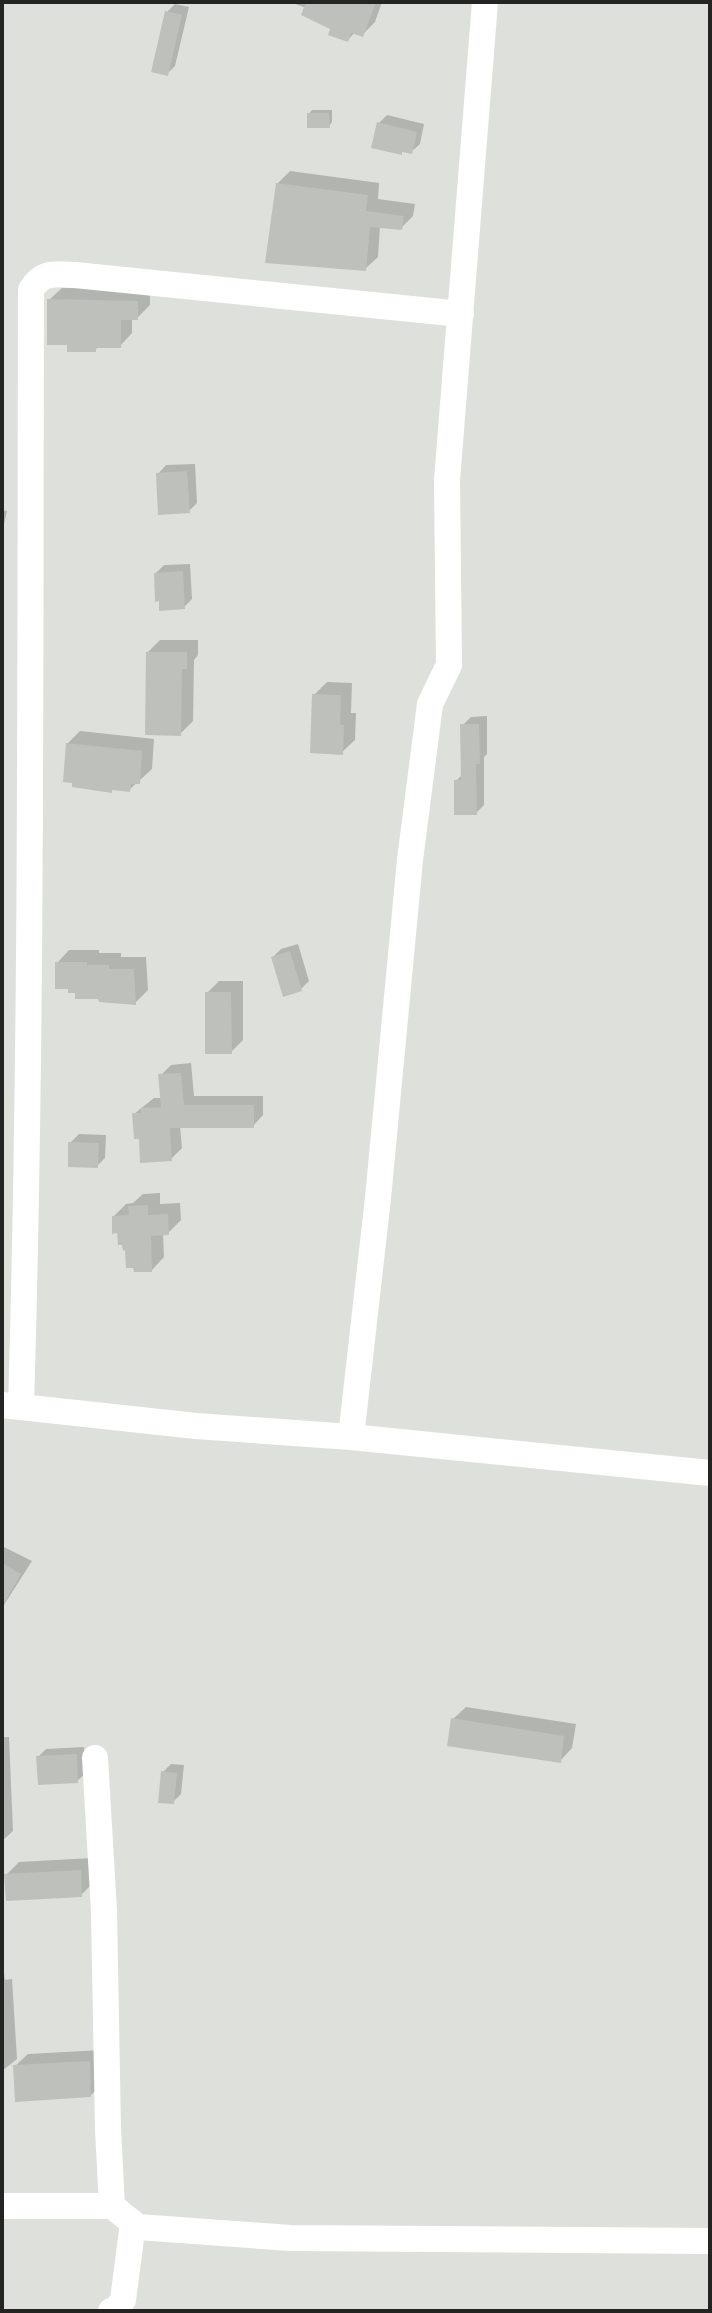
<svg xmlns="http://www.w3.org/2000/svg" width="712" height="2313" viewBox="0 0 712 2313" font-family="'Golos Text',sans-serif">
	<rect width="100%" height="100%" fill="#dee1db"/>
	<!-- shadow -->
	<path fill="#0003" d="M 290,2 L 382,2 L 375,22 L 362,35 L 355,32 L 348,40 L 306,8 Z
		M 175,4 L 189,7 L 175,66 L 167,74 L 167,12 Z
		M 312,110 L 332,110 L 332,122 L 329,126 L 309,114 Z
		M 387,115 L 424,124 L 420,144 L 411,152 L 379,123 Z
		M 290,171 L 379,183 L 378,199 L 415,204 L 413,216 L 401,228 L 380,226 L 378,257 L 365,269 L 277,184 Z
		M 62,288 L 150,289 L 150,305 L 137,318 L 132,318 L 132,333 L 120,346 L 99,346 L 95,350 L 69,343 L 49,300 Z
		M 195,464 L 197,503 L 189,511 L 158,474 L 166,465 Z
		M 2,510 L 7,511 L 2,533 Z
		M 190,564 L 192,599 L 184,607 L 156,573 L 164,565 Z
		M 160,640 L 198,640 L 198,655 L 194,660 L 193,721 L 180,734 L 148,652 Z
		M 327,682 L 352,683 L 351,713 L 356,713 L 355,740 L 342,752 L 314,695 Z
		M 487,716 L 487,754 L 484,757 L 484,805 L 476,813 L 456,781 L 463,774 L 463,725 L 471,717 Z
		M 80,731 L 154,739 L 152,769 L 129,790 L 67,744 Z
		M 298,944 L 309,981 L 301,989 L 273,957 L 281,949 Z
		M 69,950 L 99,950 L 99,953 L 121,953 L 121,957 L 146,957 L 148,990 L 135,1003 L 77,991 L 57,963 Z
		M 219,981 L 243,981 L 243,1040 L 231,1052 L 207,993 Z
		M 191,1063 L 194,1096 L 263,1096 L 263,1115 L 253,1126 L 180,1126 L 182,1148 L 171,1159 L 140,1137 L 134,1114 L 154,1098 L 162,1098 L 161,1075 L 171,1065 Z
		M 79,1134 L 106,1135 L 105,1158 L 97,1166 L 70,1143 Z
		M 160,1193 L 160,1204 L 180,1203 L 181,1220 L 168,1233 L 163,1233 L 164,1257 L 152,1270 L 127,1248 L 114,1216 L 126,1204 L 133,1203 L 143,1194 Z
		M 2,1546 L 32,1561 L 2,1608 Z
		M 466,1707 L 576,1724 L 572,1748 L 560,1761 L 453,1719 Z
		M 2,1737 L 9,1737 L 13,1831 L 2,1841 Z
		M 84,1747 L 86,1773 L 77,1781 L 38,1757 L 46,1749 Z
		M 171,1764 L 184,1765 L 181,1794 L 173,1802 L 163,1772 Z
		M 92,1858 L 94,1882 L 81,1895 L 6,1875 L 19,1862 Z
		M 2,1973 L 4,1973 L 5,1980 L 12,1979 L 17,2059 L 2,2071 Z
		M 102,2050 L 103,2083 L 91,2095 L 15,2066 L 28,2054 Z"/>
	<!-- building -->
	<path fill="#bec1bb" d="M 306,2 L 376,2 L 363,37 L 351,33 L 348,42 L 328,35 L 330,29 L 301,15 Z
		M 165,11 L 182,15 L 168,76 L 151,72 Z
		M 307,113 L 329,113 L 330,128 L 307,128 Z
		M 377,122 L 417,132 L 412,154 L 402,152 L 402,155 L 371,148 Z
		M 276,183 L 368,195 L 366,211 L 404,216 L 402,230 L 370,227 L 366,271 L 265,263 Z
		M 47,299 L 138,301 L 138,320 L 121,320 L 121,348 L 96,348 L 96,352 L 67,352 L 67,345 L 47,345 Z
		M 187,471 L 190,513 L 158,515 L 156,473 Z
		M 183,571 L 185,609 L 159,611 L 159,601 L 155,602 L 154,573 Z
		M 146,652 L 187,652 L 187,669 L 182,669 L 181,736 L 145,735 Z
		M 312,694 L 341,695 L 340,724 L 344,725 L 343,755 L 310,753 Z
		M 460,724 L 479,724 L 480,764 L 476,764 L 477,815 L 454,815 L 454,780 L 461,780 Z
		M 66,743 L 142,751 L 140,784 L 131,784 L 130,792 L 112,790 L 112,793 L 72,787 L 72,783 L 63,782 Z
		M 290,951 L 302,991 L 283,997 L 271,957 Z
		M 55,962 L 87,962 L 87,965 L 109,965 L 109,969 L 134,969 L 136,1005 L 99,1002 L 98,999 L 75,999 L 75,993 L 68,993 L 68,989 L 55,989 Z
		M 205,992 L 231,992 L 232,1054 L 205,1054 Z
		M 181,1073 L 184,1105 L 254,1105 L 254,1128 L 170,1128 L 172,1161 L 140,1163 L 139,1139 L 134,1139 L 132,1113 L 141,1113 L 141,1108 L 161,1107 L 158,1074 Z
		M 68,1142 L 99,1143 L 98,1168 L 68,1167 Z
		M 148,1205 L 148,1215 L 168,1214 L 169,1235 L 151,1236 L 152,1272 L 134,1272 L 133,1268 L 126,1268 L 125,1250 L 123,1251 L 122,1245 L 118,1245 L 117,1233 L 112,1234 L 112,1216 L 129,1215 L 128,1206 Z
		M 2,1563 L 21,1574 L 2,1607 Z
		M 451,1718 L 564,1736 L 561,1763 L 447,1746 Z
		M 77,1754 L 78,1783 L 38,1785 L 36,1756 Z
		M 161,1771 L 177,1773 L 174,1804 L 158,1803 Z
		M 81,1870 L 82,1897 L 6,1901 L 4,1874 Z
		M 90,2061 L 91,2097 L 15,2102 L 13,2065 Z"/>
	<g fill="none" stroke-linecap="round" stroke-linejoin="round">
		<!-- minor -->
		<path stroke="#fff" stroke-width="26" d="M 2,1405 L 196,1426 L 351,1437 L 378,1198 L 410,860 L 430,704 L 449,665 L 447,480 L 485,2
			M 21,1407 C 32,1035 30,663 31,290 C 42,271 55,274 75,275 L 461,314
			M 351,1437 L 710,1473
			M 95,1758 L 104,1911 L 108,2129 L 112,2206
			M 2,2206 L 112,2206 L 138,2227 L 290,2238 L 710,2241
			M 111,2311 L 116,2310 L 123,2300 L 133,2223"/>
	</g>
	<!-- border -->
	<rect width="712" height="2313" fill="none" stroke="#242522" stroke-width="8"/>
</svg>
